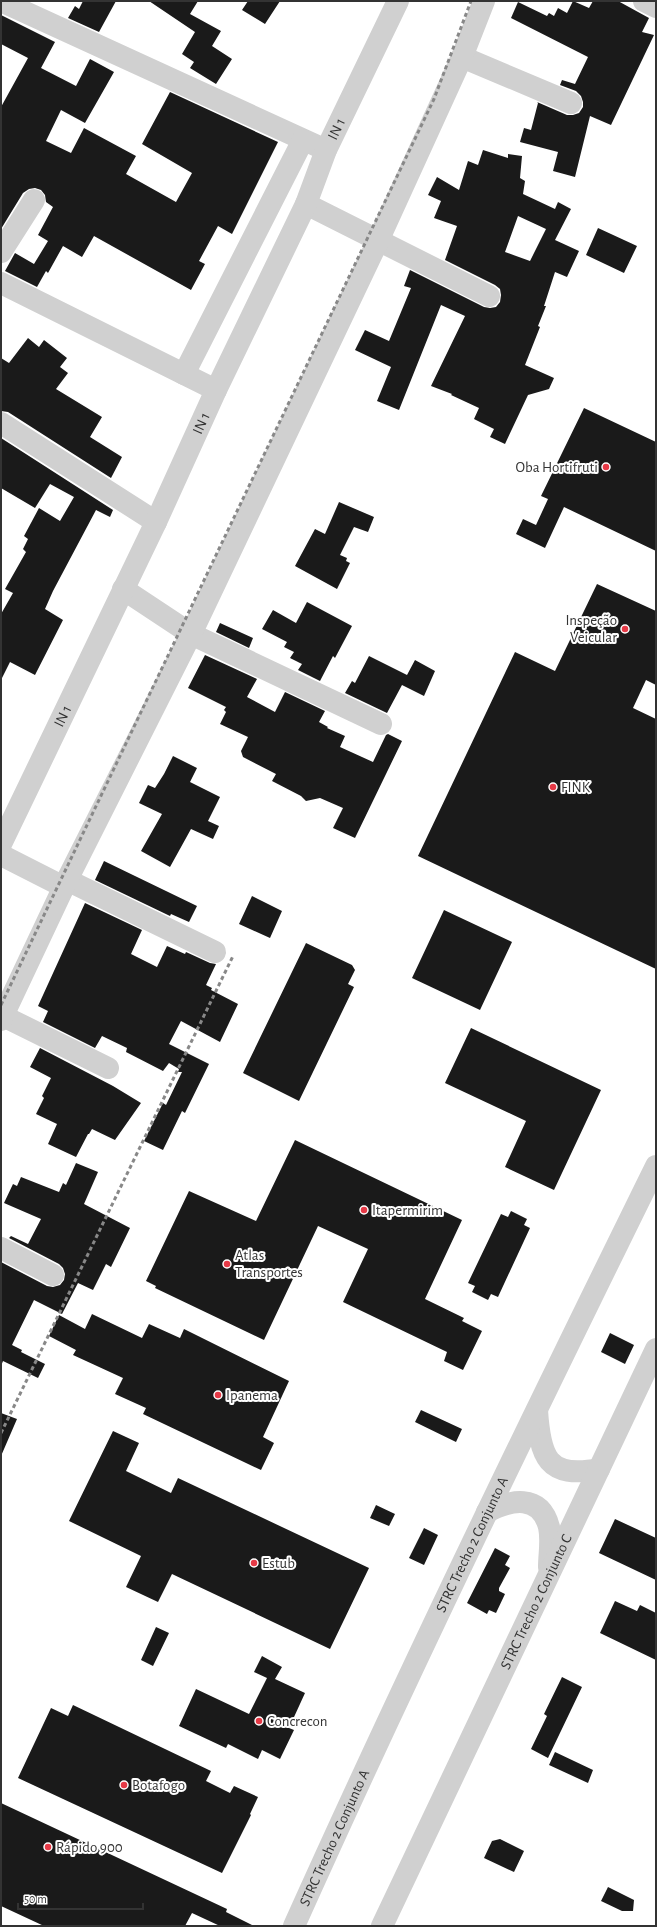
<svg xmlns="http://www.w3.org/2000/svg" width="657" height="1927" viewBox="0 0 657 1927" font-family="'Alegreya Sans',sans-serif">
	<rect width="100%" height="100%" fill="#fff"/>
	<!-- building -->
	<path fill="#1a1a1a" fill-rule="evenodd" d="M 83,1 L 116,1 L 99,32 L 68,18 L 75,6 L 79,9 Z
		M 149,1 L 198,1 L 190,14 L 221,31 L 212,46 L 232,59 L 216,84 L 190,68 L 194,62 L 182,54 L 195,32 Z
		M 248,1 L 280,1 L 265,24 L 242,10 Z
		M 573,1 L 589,8 L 593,1 L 618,1 L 649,18 L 642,32 L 654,35 L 611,125 L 590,116 L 575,177 L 553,171 L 558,152 L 520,142 L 524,128 L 531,130 L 538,103 L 537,102 L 567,115 L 573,115 L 579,113 L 583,107 L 583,102 L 581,96 L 576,91 L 560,85 L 562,80 L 575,84 L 588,57 L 511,18 L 518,2 L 547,16 L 549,13 L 554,16 L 558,8 L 567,13 Z
		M 1,15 L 55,42 L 41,68 L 76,86 L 90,59 L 114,72 L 85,123 L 61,110 L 46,141 L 71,153 L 84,128 L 136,156 L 126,174 L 176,202 L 192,173 L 142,144 L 170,92 L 278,142 L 232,234 L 218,226 L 199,261 L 205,264 L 191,290 L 94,236 L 82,257 L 63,246 L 48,273 L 46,271 L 37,287 L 5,271 L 15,253 L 34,264 L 48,241 L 38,235 L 53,207 L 46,202 L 45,195 L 41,190 L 35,188 L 29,189 L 23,193 L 1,229 L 1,107 L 28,58 L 1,44 Z
		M 483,150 L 508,158 L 508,154 L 522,156 L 520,178 L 525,181 L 523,194 L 555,209 L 558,202 L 571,209 L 555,240 L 579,251 L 567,277 L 555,272 L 544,306 L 546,306 L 538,326 L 540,327 L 525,365 L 554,378 L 549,389 L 528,395 L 505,444 L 490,437 L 494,429 L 474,419 L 479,408 L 451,395 L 452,394 L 431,386 L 465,316 L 441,305 L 399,410 L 377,401 L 391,367 L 355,350 L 365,330 L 389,341 L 411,288 L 404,286 L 410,270 L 484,307 L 490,308 L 496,307 L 500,302 L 501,295 L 500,289 L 495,285 L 445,260 L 457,226 L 434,218 L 441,201 L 428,195 L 437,177 L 459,190 L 468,161 L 478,165 ZM 518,216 L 546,229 L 530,261 L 505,252 Z
		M 598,228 L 637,246 L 624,273 L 586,255 Z
		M 28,338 L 39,347 L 44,340 L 67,358 L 60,367 L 68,373 L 56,389 L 102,417 L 90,437 L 122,457 L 111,478 L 8,412 L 1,411 L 1,358 L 9,363 Z
		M 584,408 L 656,442 L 656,551 L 564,507 L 545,548 L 516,534 L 523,519 L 536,525 L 548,499 L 541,496 Z
		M 1,438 L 113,510 L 110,517 L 96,510 L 53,591 L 45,609 L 63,620 L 35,675 L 10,662 L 1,680 L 1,614 L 13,593 L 5,589 L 26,552 L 23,549 L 28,539 L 24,536 L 39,508 L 60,521 L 74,497 L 50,484 L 35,508 L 1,488 Z
		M 339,502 L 374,517 L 368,532 L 354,527 L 340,555 L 347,558 L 346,561 L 350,563 L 337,589 L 295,566 L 315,529 L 325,534 Z
		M 597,584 L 656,611 L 656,685 L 646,680 L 633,708 L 656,719 L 656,969 L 418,856 L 515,652 L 555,671 Z
		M 307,602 L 352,626 L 335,658 L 333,656 L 320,681 L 298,670 L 302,664 L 290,658 L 294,652 L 284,647 L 287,642 L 262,629 L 273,610 L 296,623 Z
		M 220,623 L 253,638 L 249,648 L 216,632 Z
		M 205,655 L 257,679 L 247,697 L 275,712 L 285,692 L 325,711 L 319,722 L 328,727 L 327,728 L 345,736 L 340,747 L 373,762 L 386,735 L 388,734 L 402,741 L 355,838 L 333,828 L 343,808 L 320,798 L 306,801 L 301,796 L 272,781 L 276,774 L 243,757 L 241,751 L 248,737 L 220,724 L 226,712 L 224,710 L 226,707 L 188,688 Z
		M 369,656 L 407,675 L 415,660 L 435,671 L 424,696 L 402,685 L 387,713 L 345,693 L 352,681 L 355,683 Z
		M 173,756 L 197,768 L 190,782 L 220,797 L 208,821 L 219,826 L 213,839 L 191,829 L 170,867 L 141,851 L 162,814 L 139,803 L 148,785 L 155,788 L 164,774 Z
		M 104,861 L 197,906 L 189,922 L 171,914 L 170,916 L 95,880 Z
		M 252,896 L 282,911 L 270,938 L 239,924 Z
		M 85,903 L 142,930 L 131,954 L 157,967 L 167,946 L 185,954 L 186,952 L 210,963 L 216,964 L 206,985 L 212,988 L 211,990 L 238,1004 L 220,1042 L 181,1021 L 169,1044 L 209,1064 L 185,1113 L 182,1111 L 163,1150 L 144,1141 L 163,1103 L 166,1105 L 182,1072 L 178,1072 L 179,1069 L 169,1063 L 163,1071 L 126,1052 L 127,1048 L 102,1036 L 95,1048 L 43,1022 L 48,1011 L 38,1006 Z
		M 444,910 L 512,942 L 480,1010 L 412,978 Z
		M 306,943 L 352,965 L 355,970 L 348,984 L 354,987 L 299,1101 L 243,1073 Z
		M 471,1028 L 601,1090 L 554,1190 L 505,1167 L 526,1121 L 445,1083 Z
		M 40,1048 L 113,1086 L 141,1103 L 115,1140 L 92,1129 L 89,1134 L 88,1134 L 76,1157 L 48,1144 L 57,1124 L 36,1114 L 44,1098 L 42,1096 L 51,1078 L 30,1067 Z
		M 295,1140 L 462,1220 L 425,1299 L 464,1318 L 462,1321 L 482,1331 L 463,1370 L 444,1361 L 447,1352 L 343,1302 L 368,1249 L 318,1226 L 264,1340 L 155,1288 L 156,1286 L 146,1281 L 189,1191 L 256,1221 Z
		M 76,1163 L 98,1172 L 84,1204 L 130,1228 L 111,1267 L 106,1264 L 93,1290 L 78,1283 L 62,1314 L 34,1300 L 12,1345 L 22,1350 L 21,1352 L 45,1364 L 38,1378 L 3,1361 L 1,1366 L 1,1262 L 47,1286 L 53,1287 L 60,1285 L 64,1280 L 65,1274 L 63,1268 L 59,1264 L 9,1238 L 11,1236 L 28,1244 L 41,1219 L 4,1203 L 13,1184 L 17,1186 L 21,1177 L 59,1192 L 63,1183 L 66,1185 Z
		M 511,1211 L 527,1219 L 524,1225 L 530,1228 L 498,1297 L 491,1294 L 488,1300 L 472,1292 L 475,1286 L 468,1283 L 501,1214 L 508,1217 Z
		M 92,1314 L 142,1338 L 149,1324 L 180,1338 L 184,1329 L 289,1381 L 263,1437 L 274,1443 L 261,1470 L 143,1414 L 146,1408 L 115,1394 L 123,1378 L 73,1355 L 76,1350 L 49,1336 L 59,1315 L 85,1329 Z
		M 610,1333 L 634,1345 L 625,1364 L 601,1352 Z
		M 421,1410 L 462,1429 L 456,1442 L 415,1422 Z
		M 1,1413 L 17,1419 L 1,1456 Z
		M 113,1431 L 139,1443 L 126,1471 L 171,1493 L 178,1478 L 369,1568 L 330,1649 L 172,1574 L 158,1602 L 126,1587 L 141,1556 L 69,1521 Z
		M 376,1505 L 395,1514 L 389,1526 L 370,1518 Z
		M 615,1519 L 656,1538 L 656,1580 L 599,1553 Z
		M 424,1528 L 438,1535 L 424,1565 L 409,1558 Z
		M 495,1548 L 510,1556 L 505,1565 L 510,1568 L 499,1588 L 499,1591 L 505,1594 L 496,1613 L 489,1610 L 487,1614 L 467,1603 Z
		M 615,1601 L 637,1611 L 640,1605 L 656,1613 L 656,1660 L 600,1633 Z
		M 156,1627 L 169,1633 L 153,1666 L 141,1660 Z
		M 262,1656 L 282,1667 L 275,1679 L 305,1693 L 289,1728 L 294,1730 L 280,1759 L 262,1750 L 258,1759 L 228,1744 L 226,1748 L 179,1726 L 196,1689 L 249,1714 L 267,1678 L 254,1672 Z
		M 562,1677 L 582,1687 L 548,1758 L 531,1749 L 547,1716 L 544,1714 Z
		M 73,1705 L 211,1771 L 206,1781 L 230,1793 L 234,1786 L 258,1797 L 250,1814 L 251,1815 L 222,1873 L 18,1778 L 51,1708 L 68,1716 Z
		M 555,1752 L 593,1770 L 588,1783 L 549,1765 Z
		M 1,1803 L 227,1909 L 226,1912 L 254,1926 L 220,1926 L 192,1913 L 185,1926 L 44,1926 L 1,1906 Z
		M 500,1839 L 524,1851 L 514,1872 L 484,1858 L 492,1841 Z
		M 608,1887 L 634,1900 L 633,1911 L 622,1911 L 601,1901 Z"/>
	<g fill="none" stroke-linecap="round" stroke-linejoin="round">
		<!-- minor -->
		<g stroke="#d0d0d0" stroke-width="22">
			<path d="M 1,1 L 326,150"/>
			<path d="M 644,1 L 656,7"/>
			<path d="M 462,57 L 571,103"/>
			<path d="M 306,204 L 489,296"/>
			<path d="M 1,252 L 34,200"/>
			<path d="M 1,283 L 216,390"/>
			<path d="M 184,374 L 303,140"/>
			<path d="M 1,423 L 156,522"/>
			<path d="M 123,589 L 191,634 L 381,724"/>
			<path id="s1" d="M 1,844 L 156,522 L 216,390 L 306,204 L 326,150 L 398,1"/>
			<path d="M 1,855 L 64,887"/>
			<path d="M 67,880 L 215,952"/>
			<path d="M 3,1016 L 108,1068"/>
			<path d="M 1,1020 L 67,880 L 191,634 L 378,241 L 462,57 L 484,1"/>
			<path d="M 1,1248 L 53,1275"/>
			<path d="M 537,1410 C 540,1457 547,1479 599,1469"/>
			<path d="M 487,1512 C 510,1500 540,1493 549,1527 C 552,1540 549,1554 549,1567"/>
			<path id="s2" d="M 294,1926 C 409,1670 532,1418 656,1166"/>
			<path id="s3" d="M 382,1926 L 656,1349"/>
		</g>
		<!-- rail -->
		<path stroke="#888" stroke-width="3" stroke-dasharray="4 3" stroke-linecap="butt" d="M 1,1005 L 434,99 L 471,1
			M 1,1433 L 233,956"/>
	</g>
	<!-- markers -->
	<g fill="#e63946" stroke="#fff" stroke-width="1.5">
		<circle cx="606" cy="467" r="4"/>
		<circle cx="625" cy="629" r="4"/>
		<circle cx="553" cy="787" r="4"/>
		<circle cx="364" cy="1210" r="4"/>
		<circle cx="227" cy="1264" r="4"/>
		<circle cx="218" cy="1395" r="4"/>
		<circle cx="254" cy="1563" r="4"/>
		<circle cx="259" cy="1721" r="4"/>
		<circle cx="124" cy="1785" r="4"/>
		<circle cx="48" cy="1847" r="4"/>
	</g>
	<g text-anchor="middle" stroke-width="4" stroke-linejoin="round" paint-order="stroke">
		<!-- street labels -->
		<g font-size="15" fill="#333" stroke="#fff">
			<text dy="5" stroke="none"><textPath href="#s1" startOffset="790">IN 1</textPath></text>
			<text dy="5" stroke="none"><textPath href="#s1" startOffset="466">IN 1</textPath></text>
			<text dy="5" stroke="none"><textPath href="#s1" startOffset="142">IN 1</textPath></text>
			<text dy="5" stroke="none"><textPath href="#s2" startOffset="421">STRC Trecho 2 Conjunto A</textPath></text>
			<text dy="5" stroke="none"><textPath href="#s3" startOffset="359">STRC Trecho 2 Conjunto C</textPath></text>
			<text dy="5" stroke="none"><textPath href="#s2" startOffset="97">STRC Trecho 2 Conjunto A</textPath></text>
		</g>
		<!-- poi labels -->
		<g font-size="15" fill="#333" stroke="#fff" text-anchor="start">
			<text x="598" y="472" text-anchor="end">Oba Hortifruti</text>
			<text x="617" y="625" text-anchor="end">Inspeção<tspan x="617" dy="17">Veicular</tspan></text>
			<text x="561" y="792">FINK</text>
			<text x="372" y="1215">Itapermirim</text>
			<text x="235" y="1260">Atlas<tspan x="235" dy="17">Transportes</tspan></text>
			<text x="226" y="1400">Ipanema</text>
			<text x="262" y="1568">Estub</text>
			<text x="267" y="1726">Concrecon</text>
			<text x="132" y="1790">Botafogo</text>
			<text x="56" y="1852">Rápido 900</text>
		</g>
	</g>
	<!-- border -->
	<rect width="657" height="1927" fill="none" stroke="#333333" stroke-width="4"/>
	<!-- scale -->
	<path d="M18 1903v6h125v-6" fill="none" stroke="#333333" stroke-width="2"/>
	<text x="24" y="1903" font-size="12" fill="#333333" stroke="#ffffff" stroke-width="3" paint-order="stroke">50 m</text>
</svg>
